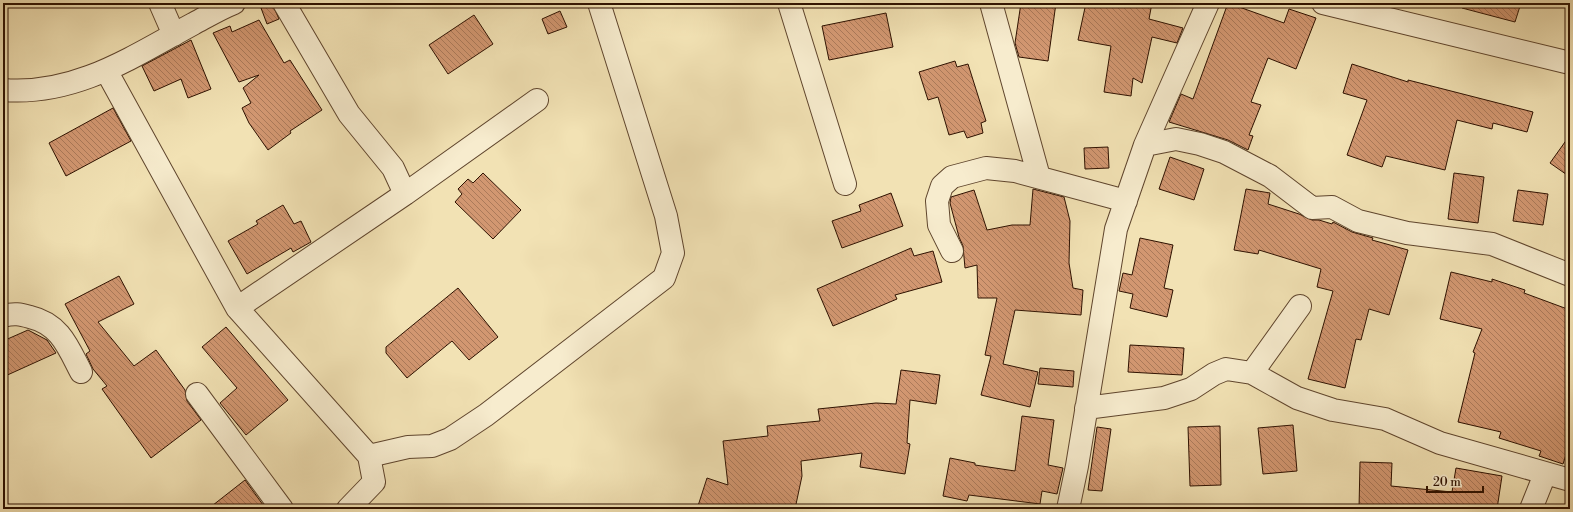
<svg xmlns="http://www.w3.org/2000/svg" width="1573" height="512" viewBox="0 0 1573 512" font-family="'Libre Bodoni',serif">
	<defs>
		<pattern id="building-back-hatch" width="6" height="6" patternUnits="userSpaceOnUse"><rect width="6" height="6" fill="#d29771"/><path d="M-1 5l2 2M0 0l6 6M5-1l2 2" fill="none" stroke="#ab7a5a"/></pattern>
	</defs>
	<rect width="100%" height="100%" fill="#f2e2b4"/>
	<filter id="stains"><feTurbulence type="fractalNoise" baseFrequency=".005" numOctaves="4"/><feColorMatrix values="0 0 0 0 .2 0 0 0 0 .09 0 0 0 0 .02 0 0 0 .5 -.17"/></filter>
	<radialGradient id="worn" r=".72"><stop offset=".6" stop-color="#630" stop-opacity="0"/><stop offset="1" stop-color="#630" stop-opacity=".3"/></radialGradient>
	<!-- building -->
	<path fill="url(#building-back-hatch)" stroke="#2e1100" d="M 272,3 L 279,19 L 267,24 L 261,8 Z
		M 1021,3 L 1056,3 L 1048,61 L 1019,57 L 1015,43 Z
		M 1086,3 L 1152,3 L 1149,19 L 1183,28 L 1177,43 L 1152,37 L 1142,83 L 1133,78 L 1131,96 L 1104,92 L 1111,46 L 1078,40 Z
		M 1228,3 L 1284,23 L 1289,9 L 1316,18 L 1296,69 L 1268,58 L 1251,102 L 1261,105 L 1249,135 L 1253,136 L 1248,150 L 1228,140 L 1169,122 L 1181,94 L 1193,99 Z
		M 1462,3 L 1521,3 L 1515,22 L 1462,8 Z
		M 560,11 L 567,27 L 548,34 L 542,19 Z
		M 886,13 L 893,47 L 829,60 L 822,26 Z
		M 474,15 L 493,44 L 448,74 L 429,45 Z
		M 259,20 L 284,63 L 290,60 L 322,110 L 290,131 L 291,133 L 268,150 L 249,123 L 242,108 L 251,103 L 243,88 L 259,75 L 239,82 L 213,33 L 230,26 L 232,32 Z
		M 191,40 L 211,89 L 188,98 L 181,79 L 154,91 L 142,66 Z
		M 955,61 L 957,67 L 968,64 L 986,121 L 981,123 L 983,133 L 967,138 L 964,131 L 949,135 L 938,97 L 928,100 L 919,72 Z
		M 1352,64 L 1408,82 L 1408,80 L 1533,112 L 1527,132 L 1493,123 L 1492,129 L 1457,120 L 1445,170 L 1386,156 L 1382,167 L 1347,155 L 1367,100 L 1343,93 Z
		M 113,108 L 131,141 L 66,176 L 49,143 Z
		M 1570,135 L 1570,177 L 1550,163 Z
		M 1108,147 L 1109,168 L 1085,169 L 1084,148 Z
		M 1170,157 L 1204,169 L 1194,200 L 1159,189 Z
		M 483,173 L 521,210 L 493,239 L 455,202 L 462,194 L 458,189 L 468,179 L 473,183 Z
		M 1454,173 L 1484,177 L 1478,223 L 1448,219 Z
		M 1033,189 L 1064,197 L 1070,221 L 1069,263 L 1073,288 L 1083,290 L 1081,315 L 1015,310 L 1003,364 L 1038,372 L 1030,407 L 981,395 L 991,356 L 985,355 L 997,298 L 978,298 L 977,265 L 965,268 L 963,246 L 959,237 L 950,203 L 951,197 L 974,190 L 987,230 L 1012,225 L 1030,225 Z
		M 1246,189 L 1270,193 L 1268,204 L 1299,214 L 1312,220 L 1319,220 L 1332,224 L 1333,222 L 1352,232 L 1373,238 L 1372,240 L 1408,250 L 1389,315 L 1369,309 L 1361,340 L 1356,339 L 1345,388 L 1308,379 L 1333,291 L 1317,287 L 1321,269 L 1259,250 L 1258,254 L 1234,250 Z
		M 1518,190 L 1548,194 L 1543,225 L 1513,221 Z
		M 891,193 L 903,226 L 842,248 L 832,221 L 861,211 L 859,205 Z
		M 283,205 L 294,224 L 301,221 L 311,242 L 293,252 L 291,248 L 247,274 L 228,241 L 258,224 L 256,221 Z
		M 1140,238 L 1173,245 L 1164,288 L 1173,290 L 1167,317 L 1130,308 L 1133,294 L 1119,291 L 1123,273 L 1132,275 Z
		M 911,248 L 914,256 L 933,251 L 942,282 L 895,295 L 897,299 L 833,326 L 817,289 Z
		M 1451,272 L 1492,282 L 1492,279 L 1525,290 L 1524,293 L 1570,310 L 1570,442 L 1563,464 L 1539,456 L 1541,451 L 1499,438 L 1501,432 L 1458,422 L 1475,353 L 1473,352 L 1482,329 L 1440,319 Z
		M 119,276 L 134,304 L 98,322 L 134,366 L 156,350 L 185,390 L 187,401 L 201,420 L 151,458 L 102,389 L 107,386 L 93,369 L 86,354 L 90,351 L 65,304 Z
		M 458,288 L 498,337 L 469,360 L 452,341 L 407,378 L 386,353 L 386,347 Z
		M 226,327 L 288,400 L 246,435 L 220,403 L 237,388 L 202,347 Z
		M 28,330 L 47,340 L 56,353 L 3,377 L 3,341 Z
		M 1130,345 L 1184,348 L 1182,375 L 1128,372 Z
		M 1040,368 L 1074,371 L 1073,387 L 1038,384 Z
		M 901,370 L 940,375 L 936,404 L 910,400 L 907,443 L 910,444 L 905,474 L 860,467 L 862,453 L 801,461 L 802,476 L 795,509 L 697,509 L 707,478 L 728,485 L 723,441 L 768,436 L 767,426 L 820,421 L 818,409 L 876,403 L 896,404 Z
		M 1022,416 L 1054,420 L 1048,465 L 1063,468 L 1057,494 L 1042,491 L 1040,504 L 969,495 L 967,501 L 943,496 L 950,458 L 975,463 L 975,465 L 1015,471 Z
		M 1293,425 L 1297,471 L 1263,474 L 1258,428 Z
		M 1220,426 L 1221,485 L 1190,486 L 1188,427 Z
		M 1097,427 L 1111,429 L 1102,491 L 1088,490 Z
		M 1360,462 L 1392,463 L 1391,486 L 1452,492 L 1456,468 L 1502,476 L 1497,509 L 1359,509 Z
		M 245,480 L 266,509 L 208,509 Z"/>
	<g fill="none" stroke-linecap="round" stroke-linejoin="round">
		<!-- street casing -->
		<g stroke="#5f452d" stroke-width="24">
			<path id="street" d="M 160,3 L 174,35
				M 284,3 L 349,114 L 393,168 L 405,194
				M 789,3 L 845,184
				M 991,3 L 1039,177
				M 1323,3 L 1570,63
				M 107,72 L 237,308 L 369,456 L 374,482 L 348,509
				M 3,90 C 75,96 132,57 193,24 C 206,17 219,9 234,3
				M 1145,145 L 1176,139 L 1200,144 L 1224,152 L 1270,176 L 1312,208 L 1332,207 L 1358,221 L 1407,233 L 1492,244 L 1570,275
				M 952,251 L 939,225 L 937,201 L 942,186 L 952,177 L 986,168 L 1015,171 L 1126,201
				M 237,308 L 405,194 L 537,100
				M 3,316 C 14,313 20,314 30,317 C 60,324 68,347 81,372
				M 1252,373 L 1300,306
				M 197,394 L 282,509
				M 1086,408 L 1164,398 L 1191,389 L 1214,374 L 1226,369 L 1252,373 L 1297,398 L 1333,410 L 1385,419 L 1440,443 L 1570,480
				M 369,456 L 408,447 L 432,446 L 450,439 L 486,415 L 664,278 L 673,253 L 666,216 L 599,3
				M 1068,509 L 1077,466 L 1116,229 L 1145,145 L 1208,3
				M 1531,509 L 1545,474"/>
		</g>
		<!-- street -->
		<use href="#street" stroke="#f7ecce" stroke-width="22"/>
	</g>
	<!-- margin -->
	<rect width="1573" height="512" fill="none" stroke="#f2e2b4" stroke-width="16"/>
	<rect x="4" y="4" width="1565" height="504" fill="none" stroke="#2e1100" stroke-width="2"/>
	<rect x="8" y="8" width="1557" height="496" fill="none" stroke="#2e1100"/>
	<!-- scale -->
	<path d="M1427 486v6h56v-6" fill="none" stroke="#2e1100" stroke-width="2"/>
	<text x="1433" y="486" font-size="12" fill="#2e1100" stroke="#f7ecce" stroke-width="3" paint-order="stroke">20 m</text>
	<rect width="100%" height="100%" filter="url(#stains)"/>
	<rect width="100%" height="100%" fill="url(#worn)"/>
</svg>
